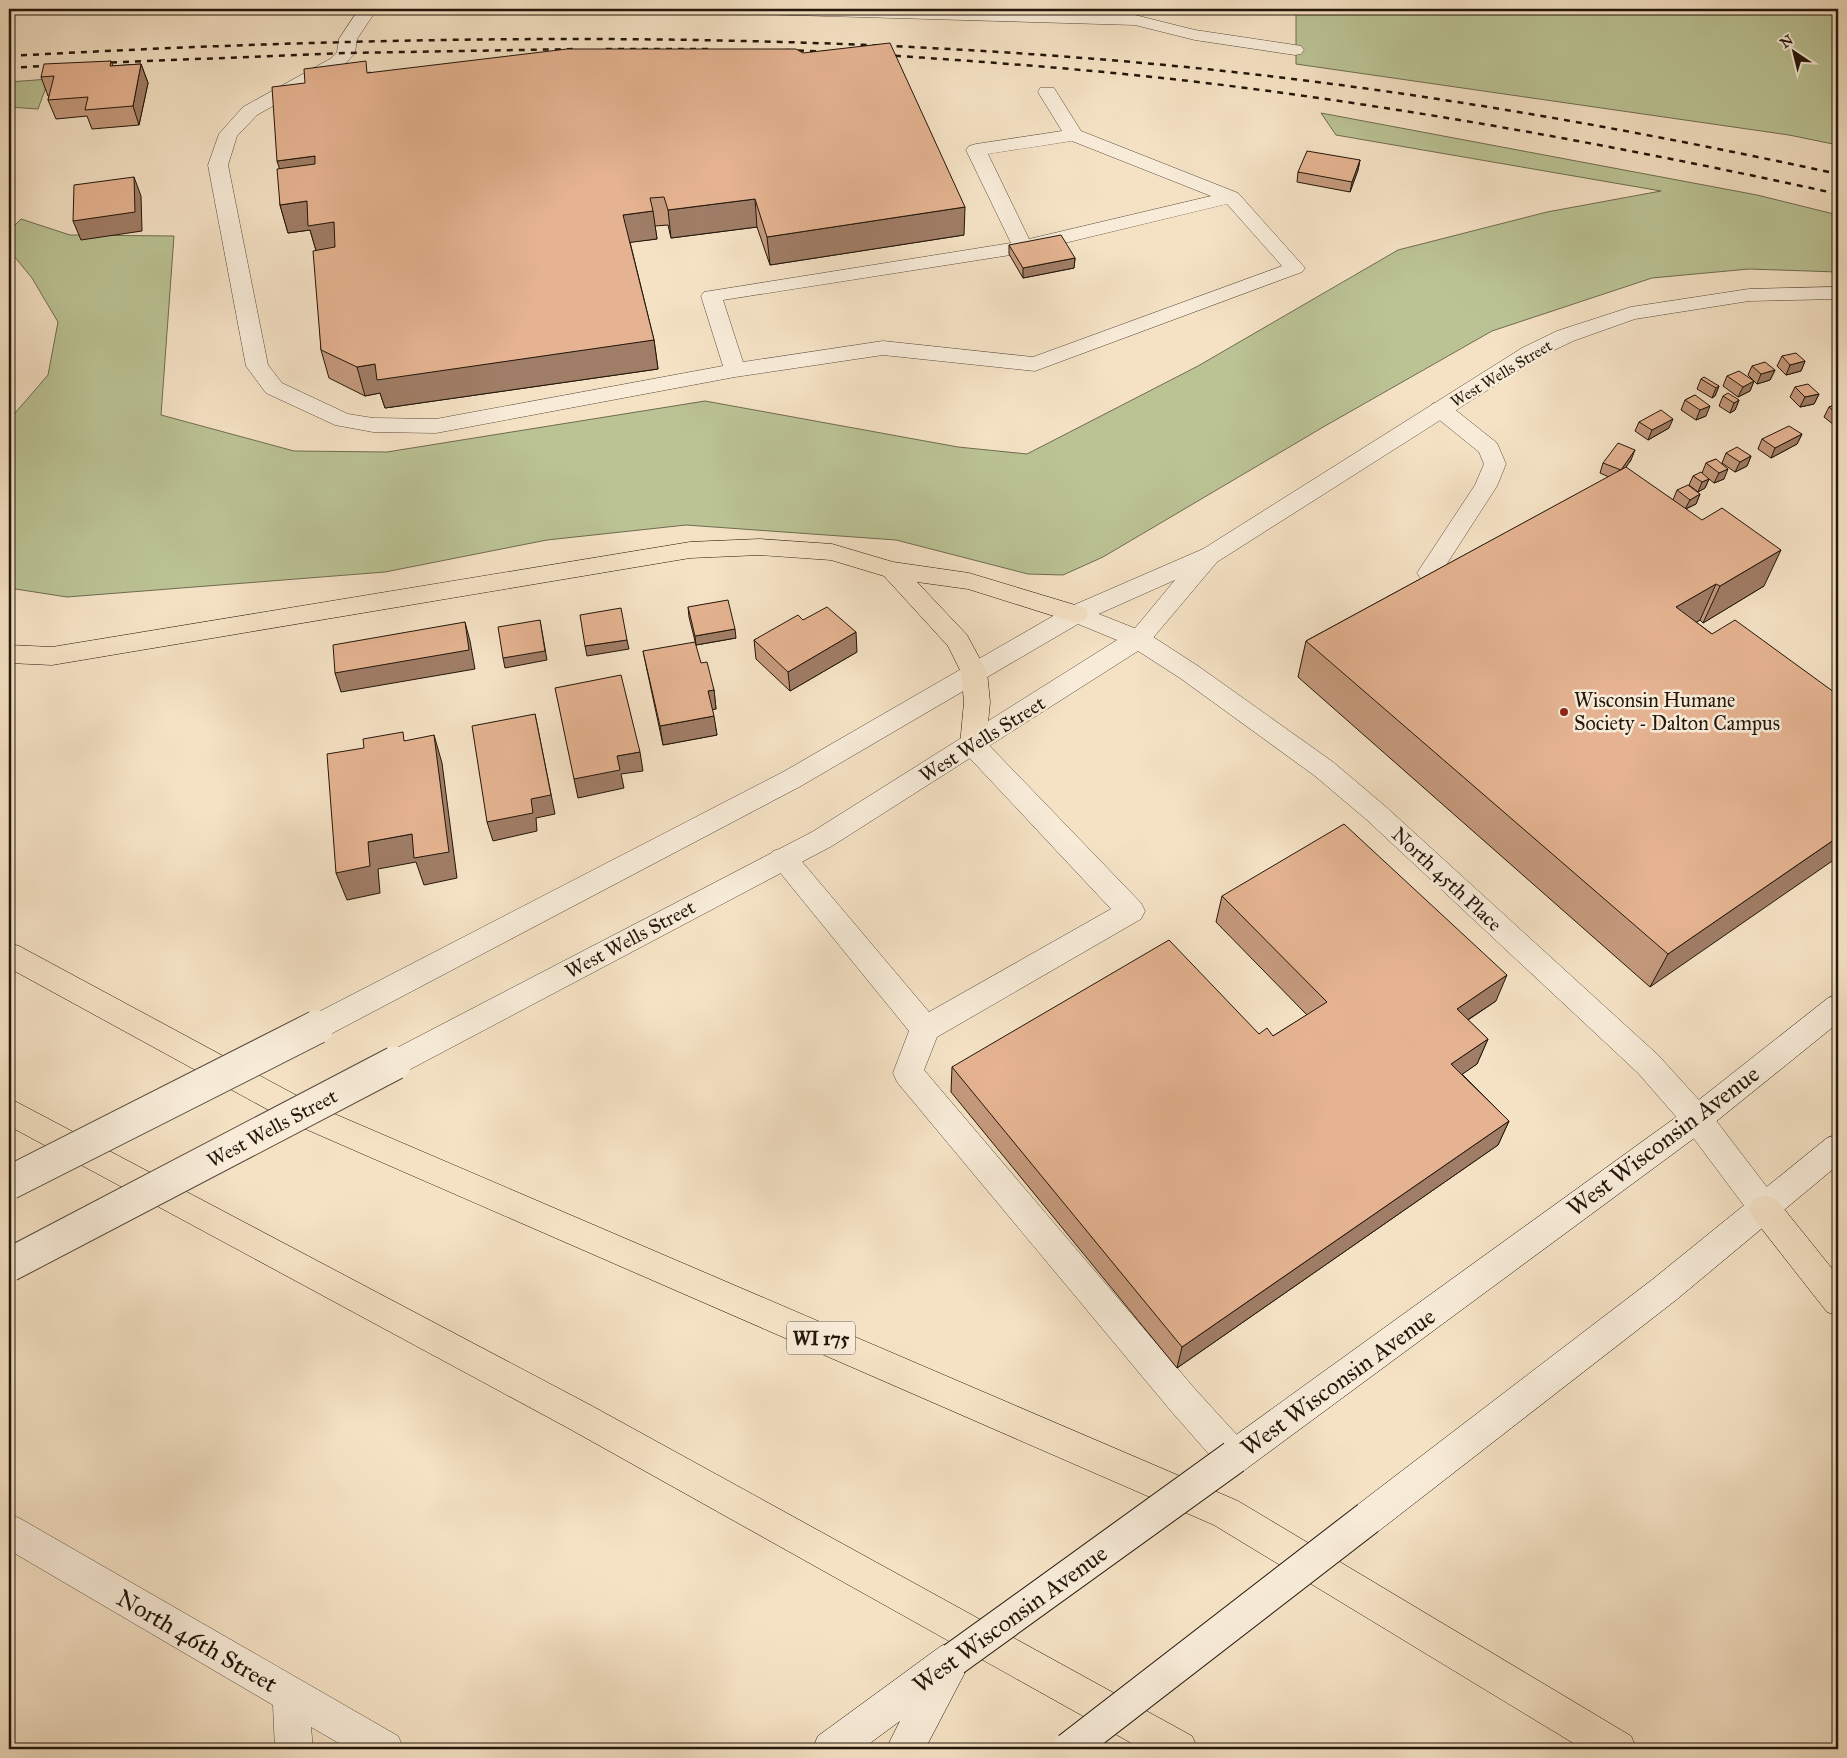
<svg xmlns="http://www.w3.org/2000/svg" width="1847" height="1758" viewBox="0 0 1847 1758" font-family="'IM FELL Great Primer',serif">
	<rect width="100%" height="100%" fill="#f5e2c5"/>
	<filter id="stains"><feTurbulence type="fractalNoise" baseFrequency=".004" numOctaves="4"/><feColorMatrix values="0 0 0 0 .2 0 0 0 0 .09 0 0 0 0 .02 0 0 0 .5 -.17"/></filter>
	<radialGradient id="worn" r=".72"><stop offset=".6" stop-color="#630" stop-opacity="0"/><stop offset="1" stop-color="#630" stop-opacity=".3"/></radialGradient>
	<!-- green -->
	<path fill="#bbc395" stroke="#6e6c50" d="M 1296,9 L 1835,9 L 1838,11 L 1838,145 L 1789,135 L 1296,64 Z
		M 49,79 L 38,109 L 9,107 L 9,82 Z
		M 1321,113 L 1757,195 L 1838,215 L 1838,272 L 1749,269 L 1652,278 L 1492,331 L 1325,426 L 1103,557 L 1063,575 L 1028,574 L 896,540 L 686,525 L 547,540 L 385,572 L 67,597 L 9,588 L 9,420 L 48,375 L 58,322 L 32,278 L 9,250 L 9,231 L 21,219 L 70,235 L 174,236 L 161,415 L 294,451 L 387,452 L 705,401 L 958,447 L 1027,454 L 1198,366 L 1398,250 L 1547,212 L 1661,191 L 1336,135 Z"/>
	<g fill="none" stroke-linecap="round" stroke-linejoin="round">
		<!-- service casing -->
		<g stroke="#574939" stroke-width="1">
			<path id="service" d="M 359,9 L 377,9 L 357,39 L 355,53 L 342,67 L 257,115 L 237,136 L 228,165 L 268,365 L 282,383 L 348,414 L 373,418 L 436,419 L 723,366 L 701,296 L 704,292 L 1011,243 L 966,150 L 969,146 L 976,144 L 1062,131 L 1038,92 L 1040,88 L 1054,88 L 1081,131 L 1238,193 L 1305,268 L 1302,272 L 1035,371 L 883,355 L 735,377 L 436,433 L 373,432 L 335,425 L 266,393 L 246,366 L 208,165 L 219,134 L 243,107 L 330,59 L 337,52 L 339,39 ZM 1072,141 L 1211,196 L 1029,239 L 988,154 ZM 1227,204 L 1282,266 L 1033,357 L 883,341 L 743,362 L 723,300 L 1023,253 Z
				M 1440,402 L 1448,404 L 1497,443 L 1506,464 L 1497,486 L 1437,579 L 1429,581 L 1421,579 L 1417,573 L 1475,485 L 1484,464 L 1479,452 L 1432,414 L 1429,409 L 1432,404 Z
				M 973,735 L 982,738 L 1141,903 L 1145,911 L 1141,919 L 937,1037 L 924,1070 L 1195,1389 L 1246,1445 L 1251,1457 L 1246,1469 L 1234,1474 L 1222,1469 L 1171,1411 L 897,1082 L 893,1073 L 909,1031 L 769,859 L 773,851 L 783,848 L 793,851 L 929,1012 L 1111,909 L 964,752 L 960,745 L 964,738 Z"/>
		</g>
		<!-- minor casing -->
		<g stroke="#574939" stroke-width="1">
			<path id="minor" d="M 748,9 L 930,9 L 1135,15 L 1195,30 L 1295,45 L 1301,46 L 1304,50 L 1301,54 L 1295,55 L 1195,40 L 1135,25 L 757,14 L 751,13 Z
				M 1838,287 L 1838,299 L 1749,301 L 1635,319 L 1573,341 L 1538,358 L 1217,562 L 1147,645 L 1138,648 L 1129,645 L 1126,639 L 1175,580 L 1085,620 L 1076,623 L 1067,620 L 1064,614 L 1067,608 L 1203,549 L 1522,348 L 1557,331 L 1631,307 L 1749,289 Z"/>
		</g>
		<!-- tertiary casing -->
		<g stroke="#574939" stroke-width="1">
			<path id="tertiary" d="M 1076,605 L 1147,633 L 1198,666 L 1333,762 L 1385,806 L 1658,1055 L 1708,1110 L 1776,1199 L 1781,1209 L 1776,1219 L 1765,1223 L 1754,1219 L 1686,1128 L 1638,1073 L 1367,820 L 1315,776 L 1180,678 L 1138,651 L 832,846 L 405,1072 L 395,1076 L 385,1072 L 380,1063 L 385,1054 L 812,832 L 1117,640 L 1078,624 L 801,786 L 327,1036 L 317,1039 L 307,1036 L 302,1027 L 307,1018 L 783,772 L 1067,608 Z
				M 9,1514 L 21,1519 L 398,1736 L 404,1749 L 349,1749 L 311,1727 L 313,1749 L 275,1749 L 273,1705 L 9,1550 Z"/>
		</g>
		<!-- secondary casing -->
		<g stroke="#22160a" stroke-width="1">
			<path id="secondary" d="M 1838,994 L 1838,1023 L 1708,1128 L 1246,1469 L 1234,1474 L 1222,1469 L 1217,1457 L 1222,1445 L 1686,1110 L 1828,998 Z
				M 1838,1134 L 1838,1165 L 1676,1300 L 1380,1530 L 1368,1535 L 1356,1530 L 1351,1518 L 1356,1506 L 1653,1279 L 1827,1138 Z
				M 954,1641 L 967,1646 L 972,1659 L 925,1749 L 886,1749 L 900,1721 L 862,1749 L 812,1749 L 818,1736 L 941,1646 Z"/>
		</g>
		<!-- motorway casing -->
		<g stroke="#22160a" stroke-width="1">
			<path id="motorway" d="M 760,539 L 832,544 L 893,562 L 969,573 L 1085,608 L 1088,614 L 1085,620 L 1076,623 L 968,589 L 917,582 L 967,635 L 987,672 L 990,702 L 986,745 L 982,752 L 973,755 L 964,752 L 960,745 L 964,702 L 961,672 L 948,646 L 884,576 L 831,560 L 760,555 L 690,558 L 52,665 L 9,663 L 9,645 L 52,647 L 690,542 Z
				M 9,943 L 19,946 L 316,1106 L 1238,1501 L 1631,1736 L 1637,1749 L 1583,1749 L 1214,1525 L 294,1124 L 9,968 Z
				M 9,1098 L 592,1406 L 1192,1736 L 1198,1749 L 1142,1749 L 568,1428 L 9,1126 Z
				M 1765,1195 L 1776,1199 L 1838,1276 L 1838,1316 L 1827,1312 L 1754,1219 L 1749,1209 L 1754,1199 Z"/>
		</g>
		<!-- service -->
		<use href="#service" fill="#f8ecd9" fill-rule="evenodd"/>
		<!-- minor -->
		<use href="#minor" fill="#f8ecd9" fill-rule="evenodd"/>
		<!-- tertiary -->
		<use href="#tertiary" fill="#f8ecd9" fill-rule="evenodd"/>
		<!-- secondary -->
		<use href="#secondary" fill="#f8ecd9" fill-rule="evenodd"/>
		<!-- motorway -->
		<use href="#motorway" fill="#f5e2c5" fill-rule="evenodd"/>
		<!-- rail -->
		<path stroke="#22160a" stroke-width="2.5" stroke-dasharray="6 6" stroke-linecap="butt" d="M 606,49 L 708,49
			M 786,50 L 831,52
			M 883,55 C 1004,63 1125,72 1246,88 C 1445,114 1642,151 1838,194
			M 9,56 C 391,35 773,29 1154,64 C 1384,85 1612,125 1838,174
			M 99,63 L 346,53 L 578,49
			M 9,68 L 59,65"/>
		<!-- tertiary-bridge casing -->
		<g stroke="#574939" stroke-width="35" stroke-linecap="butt">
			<path id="tertiary-bridge" d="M 9,1183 L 317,1027
				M 9,1265 L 395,1063"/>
		</g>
		<!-- secondary-bridge casing -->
		<g stroke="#22160a" stroke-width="35" stroke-linecap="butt">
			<path id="secondary-bridge" d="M 954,1659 L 1234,1457
				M 1069,1749 L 1368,1518"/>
		</g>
		<!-- tertiary-bridge -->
		<use href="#tertiary-bridge" stroke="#f8ecd9" stroke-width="33"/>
		<!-- secondary-bridge -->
		<use href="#secondary-bridge" stroke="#f8ecd9" stroke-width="33"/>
	</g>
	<!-- wall -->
	<path fill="#c59a7d" stroke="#22160a" d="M 111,61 L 113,66 L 141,64 L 148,83 L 139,125 L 92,129 L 87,116 L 56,119 L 48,100 L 49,96 L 48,96 L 41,77 Z
		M 369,72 L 964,235 L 770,265 L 757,227 L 671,238 L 668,225 L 655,226 L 657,239 L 630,242 L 654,340 L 658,369 L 385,408 L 380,393 L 365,396 L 329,378 L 321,350 L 316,250 L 310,230 L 288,233 L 280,205 L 280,169 Z
		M 1360,160 L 1358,170 L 1350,192 L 1297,182 L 1298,172 Z
		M 1009,245 L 1075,258 L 1074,268 L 1023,278 L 1009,254 Z
		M 1782,356 L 1805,361 L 1801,371 L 1786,375 L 1777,366 Z
		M 1752,366 L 1775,370 L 1770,380 L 1757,384 L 1754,381 L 1750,391 L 1738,397 L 1723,386 L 1727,376 L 1754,381 L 1748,375 Z
		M 1701,379 L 1719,386 L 1715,396 L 1712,398 L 1697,389 Z
		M 1795,387 L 1819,394 L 1814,404 L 1800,407 L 1790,397 Z
		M 1695,395 L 1706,416 L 1696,420 L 1681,410 L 1685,400 Z
		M 1723,396 L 1739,400 L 1735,410 L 1730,413 L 1719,406 Z
		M 1838,404 L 1838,424 L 1834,425 L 1824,417 L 1829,407 Z
		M 1639,422 L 1669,428 L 1648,440 L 1635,431 Z
		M 1802,434 L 1797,444 L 1771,458 L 1758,449 L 1762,439 Z
		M 1726,453 L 1751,456 L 1747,466 L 1735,472 L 1722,463 Z
		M 1716,459 L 1724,479 L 1714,483 L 1709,479 L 1705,488 L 1698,492 L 1689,485 L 1693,476 L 1702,473 L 1706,463 Z
		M 1631,460 L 1625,468 L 1673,500 L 1677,490 L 1700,494 L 1696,504 L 1686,509 L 1764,586 L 1703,623 L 1700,620 L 1696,622 L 1712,634 L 1838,695 L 1650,987 L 1298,677 L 1306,641 L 1609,477 L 1600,473 L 1603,463 Z
		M 688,607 L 736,638 L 696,645 L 689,617 Z
		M 803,620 L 857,652 L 790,691 L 756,659 L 754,640 Z
		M 643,651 L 701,663 L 714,690 L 716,709 L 712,709 L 717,735 L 663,745 L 647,670 Z
		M 1222,896 L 1496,1001 L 1468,1020 L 1488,1039 L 1477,1064 L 1462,1074 L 1509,1121 L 1498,1145 L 1177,1368 L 951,1092 L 952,1067 L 1259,1034 L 1273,1036 L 1307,1015 L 1216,922 Z"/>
	<!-- shaded-wall -->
	<path fill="#a07d66" stroke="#22160a" d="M 141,64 L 148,83 L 139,125 L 133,106 Z
		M 315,156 L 322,184 L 286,189 L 277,161 Z
		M 1360,160 L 1358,170 L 1350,192 L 1352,182 Z
		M 134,177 L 141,196 L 142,231 L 81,240 L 73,221 Z
		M 755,199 L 757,227 L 671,238 L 668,210 Z
		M 307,201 L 334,222 L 341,251 L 317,254 L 310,230 L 288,233 L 280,205 Z
		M 965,207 L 964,235 L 770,265 L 767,237 Z
		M 653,211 L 657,239 L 626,243 L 623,215 Z
		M 1075,258 L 1074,268 L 1023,278 L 1023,268 Z
		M 654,340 L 658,369 L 385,408 L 380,393 L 365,396 L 357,367 L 375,364 Z
		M 1805,361 L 1801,371 L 1786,375 L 1790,365 Z
		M 1775,370 L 1770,380 L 1757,384 L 1761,374 Z
		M 1754,381 L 1750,391 L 1738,397 L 1743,387 Z
		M 1719,386 L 1715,396 L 1712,398 L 1716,388 Z
		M 1819,394 L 1814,404 L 1800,407 L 1805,397 Z
		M 1739,400 L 1735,410 L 1730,413 L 1734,403 Z
		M 1710,406 L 1706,416 L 1696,420 L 1700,410 Z
		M 1838,417 L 1838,424 L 1834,425 Z
		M 1673,419 L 1669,428 L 1648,440 L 1652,430 Z
		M 1802,434 L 1797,444 L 1771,458 L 1775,448 Z
		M 1635,450 L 1631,460 L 1617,480 L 1621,470 Z
		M 1751,456 L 1747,466 L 1735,472 L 1740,462 Z
		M 1728,469 L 1724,479 L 1714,483 L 1719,473 Z
		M 1709,479 L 1705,488 L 1698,492 L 1702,482 Z
		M 1700,494 L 1696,504 L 1685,509 L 1690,500 Z
		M 1781,550 L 1764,586 L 1703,623 L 1720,586 Z
		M 1716,584 L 1700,620 L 1661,644 L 1676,607 Z
		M 540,620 L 547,660 L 505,668 L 503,658 Z
		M 465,622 L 470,641 L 475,669 L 341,692 L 335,673 Z
		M 735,629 L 736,638 L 696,645 L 695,636 Z
		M 856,632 L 857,652 L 790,691 L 788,672 Z
		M 627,640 L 629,649 L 587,656 L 585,646 Z
		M 714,690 L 716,709 L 710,710 L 708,691 Z
		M 535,714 L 555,814 L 536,818 L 537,831 L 493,841 L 487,822 L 531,799 Z
		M 714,716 L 717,735 L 663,745 L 660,726 Z
		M 434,735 L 442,763 L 457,878 L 424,885 L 416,862 L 378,869 L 380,893 L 347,900 L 336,873 L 368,842 L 412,834 Z
		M 640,752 L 643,771 L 621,774 L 624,788 L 578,798 L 574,779 L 617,756 Z
		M 1838,837 L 1838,857 L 1650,987 L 1668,954 Z
		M 1507,975 L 1496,1001 L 1446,1034 L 1457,1009 Z
		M 1488,1039 L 1477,1064 L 1441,1089 L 1451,1064 Z
		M 1509,1121 L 1498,1145 L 1177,1368 L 1182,1347 Z"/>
	<!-- building -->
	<path fill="#e5b391" stroke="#22160a" d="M 890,43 L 965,207 L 767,237 L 755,199 L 668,210 L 664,197 L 650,198 L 653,211 L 623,215 L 654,340 L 377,380 L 375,364 L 357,367 L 321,350 L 313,251 L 335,247 L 334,222 L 308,226 L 307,201 L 280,205 L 277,169 L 315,164 L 315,156 L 277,161 L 272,87 L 305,83 L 304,69 L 366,61 L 367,73 L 567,49 L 796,49 L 803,53 Z
		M 111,61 L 110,66 L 141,64 L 133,106 L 85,110 L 88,97 L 48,100 L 54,76 L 41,77 L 44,64 Z
		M 1307,151 L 1360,160 L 1352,182 L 1298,172 Z
		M 134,177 L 135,212 L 73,221 L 74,185 Z
		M 1061,235 L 1075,258 L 1023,268 L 1009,245 Z
		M 1796,353 L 1805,361 L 1790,365 L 1782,356 Z
		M 1765,362 L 1775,370 L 1761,374 L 1752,366 Z
		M 1739,371 L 1754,381 L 1743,387 L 1727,376 Z
		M 1704,377 L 1719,386 L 1716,388 L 1701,379 Z
		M 1808,384 L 1819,394 L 1805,397 L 1795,387 Z
		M 1728,393 L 1739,400 L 1734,403 L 1723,396 Z
		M 1695,395 L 1710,406 L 1700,410 L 1685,400 Z
		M 1838,404 L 1838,415 L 1829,407 Z
		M 1661,410 L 1673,419 L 1652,430 L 1639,422 Z
		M 1789,426 L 1802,434 L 1775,448 L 1762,439 Z
		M 1618,443 L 1635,450 L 1621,470 L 1603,463 Z
		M 1737,447 L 1751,456 L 1740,462 L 1726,453 Z
		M 1716,459 L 1728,469 L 1719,473 L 1706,463 Z
		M 1626,467 L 1702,520 L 1722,508 L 1781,550 L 1720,586 L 1716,584 L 1676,607 L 1712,634 L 1735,620 L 1838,695 L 1838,837 L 1668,954 L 1306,641 Z
		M 1701,472 L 1709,479 L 1702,482 L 1693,476 Z
		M 1688,485 L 1700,494 L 1690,500 L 1677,490 Z
		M 728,600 L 735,629 L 695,636 L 688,607 Z
		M 827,607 L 856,632 L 788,672 L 754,640 L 798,615 L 803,620 Z
		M 621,608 L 627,640 L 585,646 L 580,615 Z
		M 540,620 L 545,651 L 503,658 L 498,627 Z
		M 465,622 L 469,650 L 335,673 L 333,645 Z
		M 695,642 L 701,663 L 707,662 L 714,690 L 708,691 L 714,716 L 660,726 L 643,651 Z
		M 621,675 L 640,752 L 617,756 L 620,770 L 574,779 L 555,688 Z
		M 535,714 L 551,795 L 531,799 L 533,813 L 487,822 L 472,726 Z
		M 403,732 L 404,741 L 434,735 L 449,852 L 414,858 L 412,834 L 368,842 L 370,866 L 336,873 L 327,754 L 364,748 L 363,739 Z
		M 1344,824 L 1507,975 L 1457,1009 L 1488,1039 L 1451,1064 L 1509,1121 L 1182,1347 L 952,1067 L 1169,940 L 1259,1034 L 1267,1028 L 1273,1036 L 1327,1002 L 1222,896 Z"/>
	<!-- markers -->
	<circle fill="#8f2418" stroke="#f8ecd9" stroke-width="2" cx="1564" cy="712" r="5"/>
	<g text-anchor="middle" stroke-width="5" stroke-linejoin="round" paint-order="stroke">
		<!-- far-street labels -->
		<g font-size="16" fill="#22160a" stroke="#f8ecd9">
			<text transform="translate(1501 373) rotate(-31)" y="6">West Wells Street</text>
		</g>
		<!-- shield labels -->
		<rect fill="#f8ecd9" stroke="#625648" stroke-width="1" x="787" y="1321.5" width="68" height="33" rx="4"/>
		<g font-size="19" font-weight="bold" fill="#22160a">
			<text x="821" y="1345">WI 175</text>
		</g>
		<!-- poi labels -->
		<g font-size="20" fill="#22160a" stroke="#f8ecd9" text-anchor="start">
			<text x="1574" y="707">Wisconsin Humane<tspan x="1574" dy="23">Society - Dalton Campus</tspan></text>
		</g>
		<!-- street labels -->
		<g font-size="20" fill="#22160a" stroke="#f8ecd9">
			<text transform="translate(982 739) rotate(-32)" y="7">West Wells Street</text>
			<text transform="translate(1447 879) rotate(43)" y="7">North 45th Place</text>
			<text transform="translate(630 939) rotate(-28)" y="7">West Wells Street</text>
			<text transform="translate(272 1128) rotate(-28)" y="7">West Wells Street</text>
		</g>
		<!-- near-street labels -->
		<g font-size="24" fill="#22160a" stroke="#f8ecd9">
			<text transform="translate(1663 1141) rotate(-37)" y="8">West Wisconsin Avenue</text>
			<text transform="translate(1338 1382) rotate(-36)" y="8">West Wisconsin Avenue</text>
			<text transform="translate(1010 1619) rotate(-36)" y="8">West Wisconsin Avenue</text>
			<text transform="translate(197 1641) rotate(30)" y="8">North 46th Street</text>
		</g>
	</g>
	<!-- margin -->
	<rect width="1847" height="1758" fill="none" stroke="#f5e2c5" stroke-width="30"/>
	<rect x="10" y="10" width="1827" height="1738" fill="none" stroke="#22160a" stroke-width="2.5"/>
	<rect x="15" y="15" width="1817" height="1728" fill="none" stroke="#22160a"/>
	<!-- north arrow -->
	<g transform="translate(1794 52) rotate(325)" stroke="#f8ecd9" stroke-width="4" paint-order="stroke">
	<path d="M0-4L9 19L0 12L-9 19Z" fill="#22160a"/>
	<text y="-8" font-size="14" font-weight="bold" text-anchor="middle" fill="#22160a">N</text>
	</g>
	<rect width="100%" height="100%" filter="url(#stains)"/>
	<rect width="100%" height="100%" fill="url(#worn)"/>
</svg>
